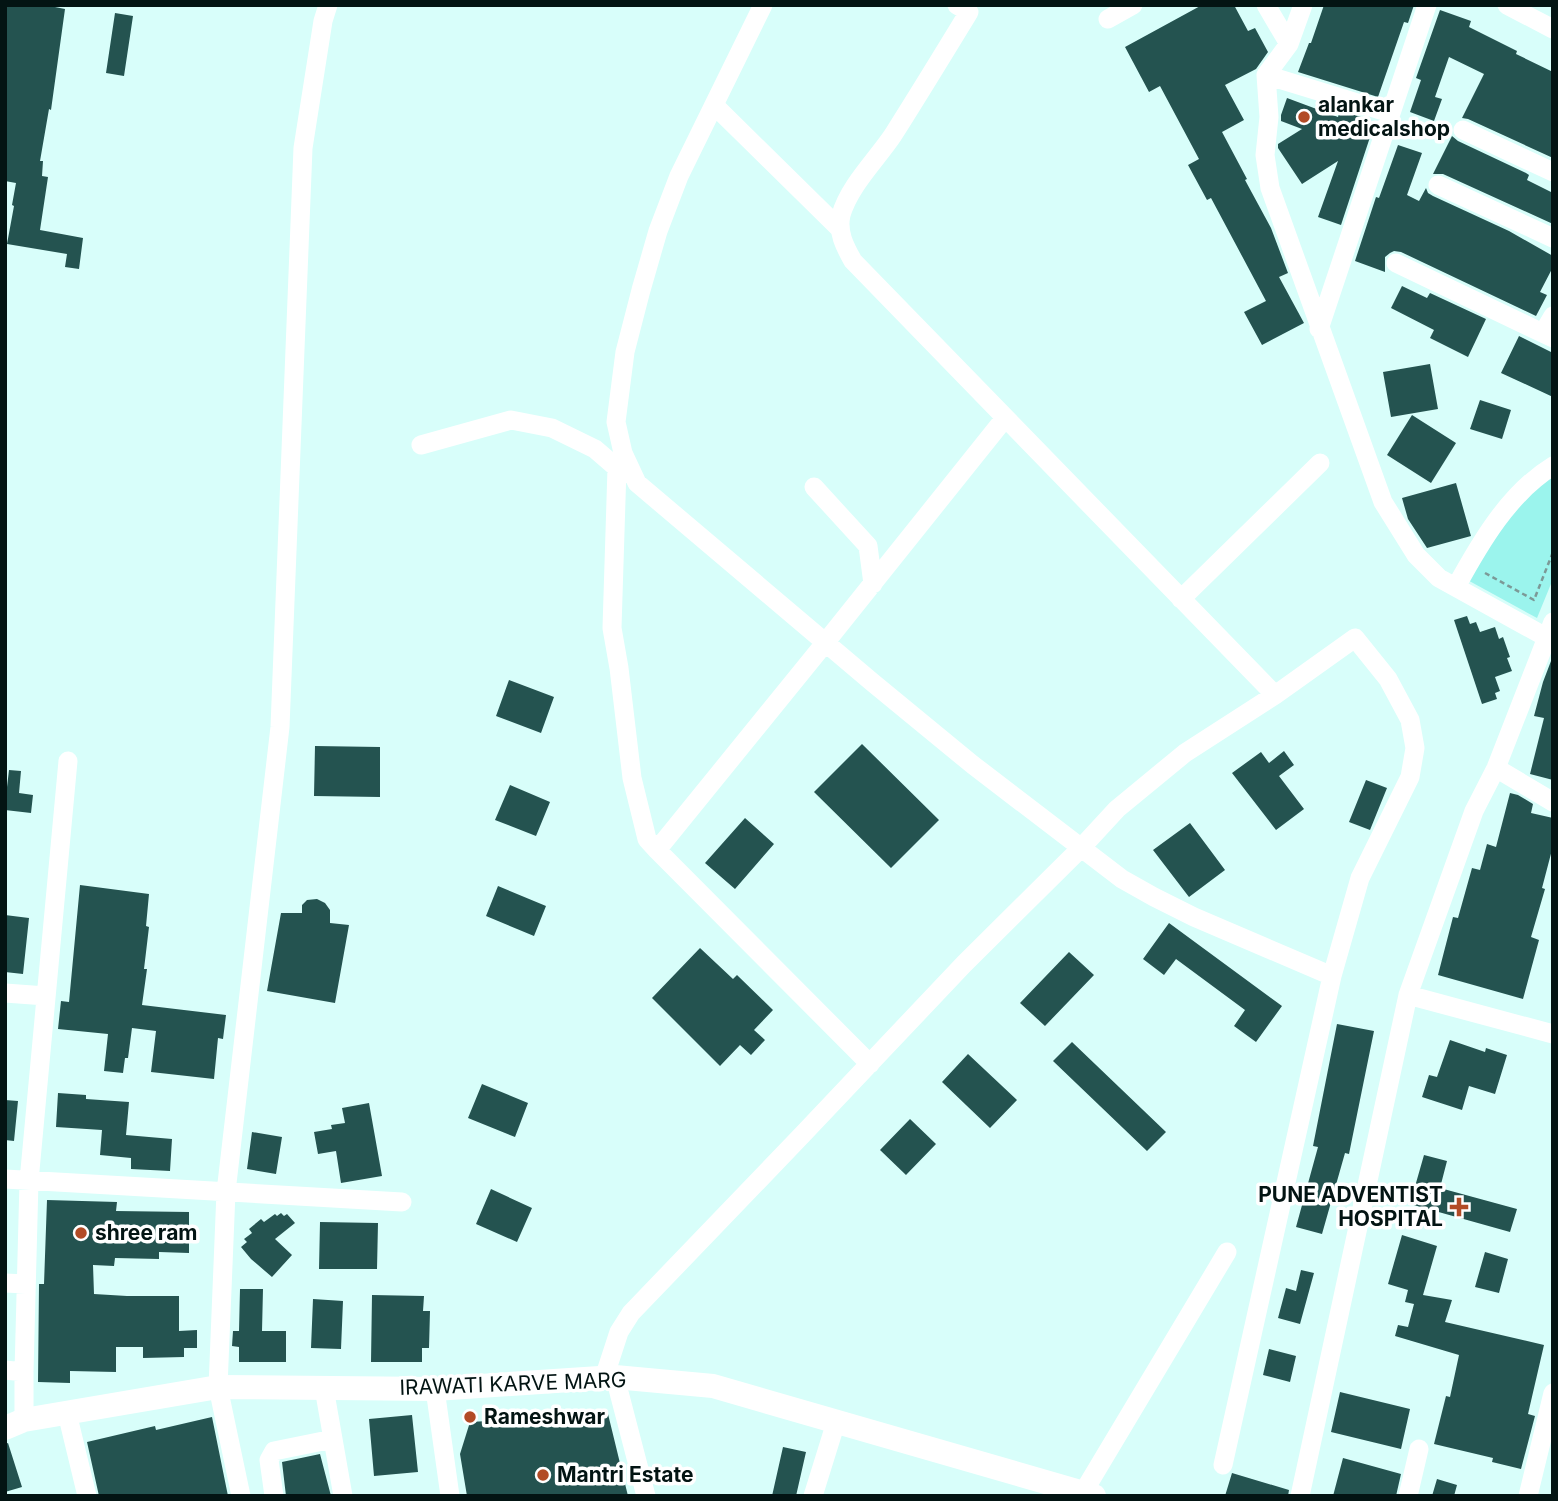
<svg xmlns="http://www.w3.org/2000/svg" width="1558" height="1501" viewBox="0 0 1558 1501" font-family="Inter,sans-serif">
	<rect width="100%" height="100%" fill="#d8fefa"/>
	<!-- green -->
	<path fill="#9bf4ed" d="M 1553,469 L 1553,579 L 1537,618 L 1462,577 L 1503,510 Z"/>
	<!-- building -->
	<path fill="#245350" d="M 5,5 L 45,5 L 65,9 L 51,110 L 49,109 L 40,161 L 43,161 L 42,176 L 48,177 L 40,230 L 83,238 L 79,269 L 65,267 L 67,254 L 7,244 L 14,206 L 12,205 L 16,183 L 5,181 Z
		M 1202,5 L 1234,5 L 1248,31 L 1255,28 L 1268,52 L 1256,69 L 1225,85 L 1244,120 L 1222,132 L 1247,179 L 1245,180 L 1271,228 L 1288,273 L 1279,277 L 1304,323 L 1262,345 L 1244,312 L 1266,301 L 1211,198 L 1207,200 L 1188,165 L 1199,159 L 1160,86 L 1149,92 L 1125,47 Z
		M 1324,5 L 1414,5 L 1408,23 L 1404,22 L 1378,97 L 1298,72 L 1309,43 L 1311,43 Z
		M 1440,10 L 1471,21 L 1469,27 L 1517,51 L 1516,54 L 1553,72 L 1553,158 L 1468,119 L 1462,118 L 1484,74 L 1449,57 L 1435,97 L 1442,99 L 1434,121 L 1410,112 L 1421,80 L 1416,78 Z
		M 115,13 L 133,16 L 124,76 L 106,73 Z
		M 1287,98 L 1338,117 L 1340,110 L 1370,120 L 1368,126 L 1373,128 L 1341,225 L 1318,217 L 1338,161 L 1302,184 L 1278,148 L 1278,144 L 1302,129 L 1281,121 L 1281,115 Z
		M 1452,136 L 1458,141 L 1526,173 L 1529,175 L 1527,180 L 1553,193 L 1553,224 L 1443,174 L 1433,174 Z
		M 1398,145 L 1422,153 L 1407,195 L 1419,201 L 1426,188 L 1428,193 L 1433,196 L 1509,231 L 1553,256 L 1553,267 L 1540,292 L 1547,295 L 1536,316 L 1401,252 L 1394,251 L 1390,253 L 1385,257 L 1385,272 L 1355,261 L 1376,197 L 1379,198 Z
		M 1402,286 L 1427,298 L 1430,293 L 1486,319 L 1468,357 L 1430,338 L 1434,330 L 1391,308 Z
		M 1519,336 L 1553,353 L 1553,397 L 1501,373 Z
		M 1430,364 L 1438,409 L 1391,417 L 1383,372 Z
		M 1480,400 L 1511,410 L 1502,439 L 1470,429 Z
		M 1412,415 L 1456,443 L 1431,483 L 1387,455 Z
		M 1456,483 L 1471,536 L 1427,548 L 1408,519 L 1402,498 Z
		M 1467,616 L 1470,624 L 1476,622 L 1480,632 L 1495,627 L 1499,639 L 1503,637 L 1510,657 L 1507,658 L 1512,671 L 1495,677 L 1500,691 L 1495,693 L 1497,699 L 1482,704 L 1454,620 Z
		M 1551,661 L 1553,661 L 1553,780 L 1530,774 L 1544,718 L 1534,716 L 1543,682 Z
		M 509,680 L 554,697 L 541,733 L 496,716 Z
		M 862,744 L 939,820 L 891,868 L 814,792 Z
		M 315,746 L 380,747 L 380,797 L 314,796 Z
		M 1284,751 L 1294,765 L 1279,776 L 1304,809 L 1276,830 L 1232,773 L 1261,752 L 1269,763 Z
		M 9,770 L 21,771 L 19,793 L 33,795 L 31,813 L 5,810 L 5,787 L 7,787 Z
		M 1366,780 L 1387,788 L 1370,830 L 1349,822 Z
		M 510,785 L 550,802 L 536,836 L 495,820 Z
		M 1510,793 L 1518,795 L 1533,804 L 1531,813 L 1553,818 L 1553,846 L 1542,888 L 1545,889 L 1531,937 L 1539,940 L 1523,999 L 1438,975 L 1453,917 L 1458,918 L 1472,868 L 1480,870 L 1487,844 L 1496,847 Z
		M 745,818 L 774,844 L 735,889 L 705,863 Z
		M 1190,823 L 1225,870 L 1189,897 L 1153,850 Z
		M 80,885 L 149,894 L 146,926 L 149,927 L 144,969 L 147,969 L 142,1005 L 226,1015 L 223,1039 L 218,1038 L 214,1079 L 151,1072 L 156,1031 L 132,1028 L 128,1058 L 125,1058 L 123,1073 L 104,1071 L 108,1034 L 58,1029 L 61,1001 L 69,1002 Z
		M 498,886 L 546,906 L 534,936 L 486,916 Z
		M 317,899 L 325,903 L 330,910 L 330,923 L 349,925 L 335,1003 L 267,991 L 281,913 L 302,913 L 302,905 L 307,900 Z
		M 5,915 L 29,918 L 23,974 L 5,972 Z
		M 1169,923 L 1282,1006 L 1256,1042 L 1234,1026 L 1245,1010 L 1176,959 L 1164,975 L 1143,959 Z
		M 700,948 L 733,979 L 737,975 L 773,1010 L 754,1030 L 765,1040 L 751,1055 L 740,1045 L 720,1066 L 652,998 Z
		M 1069,952 L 1094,975 L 1045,1026 L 1020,1003 Z
		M 1337,1024 L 1374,1031 L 1349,1154 L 1345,1153 L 1322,1234 L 1296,1227 L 1318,1147 L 1313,1146 Z
		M 1450,1040 L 1485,1052 L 1486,1048 L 1507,1055 L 1495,1094 L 1469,1086 L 1462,1110 L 1422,1097 L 1429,1075 L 1437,1077 Z
		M 1072,1042 L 1166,1132 L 1147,1151 L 1053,1061 Z
		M 968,1054 L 1017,1100 L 990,1128 L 942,1082 Z
		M 482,1084 L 528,1103 L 515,1137 L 468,1118 Z
		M 58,1093 L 86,1095 L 86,1099 L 129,1102 L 126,1135 L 172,1139 L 170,1171 L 131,1169 L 131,1158 L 100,1155 L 102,1130 L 56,1127 Z
		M 5,1100 L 18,1101 L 14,1141 L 5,1140 Z
		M 369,1103 L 382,1176 L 341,1183 L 336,1151 L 318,1154 L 314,1132 L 332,1129 L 331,1125 L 345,1123 L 342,1108 Z
		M 910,1119 L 936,1144 L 906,1175 L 880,1150 Z
		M 252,1132 L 282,1137 L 276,1174 L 247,1169 Z
		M 1424,1155 L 1447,1161 L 1440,1188 L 1517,1209 L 1510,1232 L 1410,1204 Z
		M 491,1189 L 532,1208 L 517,1242 L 476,1224 Z
		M 47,1200 L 117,1202 L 116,1211 L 189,1212 L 189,1253 L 159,1252 L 159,1259 L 115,1258 L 114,1266 L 93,1265 L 94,1294 L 127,1296 L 179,1296 L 179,1331 L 197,1330 L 197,1348 L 184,1348 L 184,1357 L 143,1358 L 143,1347 L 116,1347 L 116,1372 L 70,1371 L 70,1383 L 38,1382 L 39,1284 L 44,1284 Z
		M 281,1213 L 284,1216 L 287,1214 L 295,1223 L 275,1239 L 292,1255 L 272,1277 L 251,1259 L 241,1247 L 247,1242 L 244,1239 L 252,1233 L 249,1229 L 261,1219 L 264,1222 L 275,1214 L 277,1216 Z
		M 320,1222 L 378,1223 L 377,1269 L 319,1269 Z
		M 1402,1235 L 1437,1246 L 1423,1295 L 1452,1300 L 1445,1322 L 1544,1345 L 1528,1414 L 1535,1416 L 1521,1469 L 1492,1462 L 1493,1458 L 1434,1444 L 1446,1396 L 1450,1397 L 1459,1355 L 1395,1336 L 1398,1325 L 1408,1327 L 1414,1304 L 1405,1302 L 1408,1290 L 1388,1284 Z
		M 1485,1252 L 1508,1259 L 1499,1293 L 1475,1287 Z
		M 1301,1270 L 1314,1273 L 1300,1324 L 1278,1318 L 1286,1288 L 1296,1291 Z
		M 240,1289 L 263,1289 L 262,1331 L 286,1331 L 286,1362 L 239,1362 L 239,1347 L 232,1346 L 233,1331 L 239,1331 Z
		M 372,1295 L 424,1296 L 423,1311 L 430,1311 L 429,1348 L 422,1348 L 422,1362 L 371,1362 Z
		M 313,1299 L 343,1301 L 341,1349 L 311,1348 Z
		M 1269,1349 L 1296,1356 L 1290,1382 L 1263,1375 Z
		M 1340,1392 L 1410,1409 L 1401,1449 L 1331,1432 Z
		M 608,1414 L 628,1496 L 467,1496 L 460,1454 L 470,1422 Z
		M 412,1415 L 418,1472 L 374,1476 L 369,1419 Z
		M 212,1417 L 228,1496 L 99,1496 L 87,1442 L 155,1426 L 156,1430 Z
		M 8,1443 L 22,1487 L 5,1492 L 5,1444 Z
		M 783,1447 L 806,1452 L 796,1496 L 772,1496 Z
		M 320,1454 L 331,1496 L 286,1496 L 282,1462 Z
		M 1343,1458 L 1401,1474 L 1396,1496 L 1333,1496 Z
		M 1232,1473 L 1289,1490 L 1288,1496 L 1225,1496 Z
		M 1437,1479 L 1457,1485 L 1454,1496 L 1432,1496 Z"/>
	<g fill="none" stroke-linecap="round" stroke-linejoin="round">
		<!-- path -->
		<path stroke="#7c9997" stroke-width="2.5" stroke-dasharray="5 3.5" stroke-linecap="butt" d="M 1485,573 L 1534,600 L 1553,552"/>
		<!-- minor -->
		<path stroke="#fff" stroke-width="19" d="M 763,5 L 679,176 L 658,231 L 641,290 L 625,352 L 616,422 L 623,453 L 637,483 L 872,682 L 973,765 L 1122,879 L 1154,897 L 1194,917 L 1332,976
			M 957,5 L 969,12 C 944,53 919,94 893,135 C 877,159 849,186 841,215 C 837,232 845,247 853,261 L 1275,695
			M 1266,5 L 1289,44
			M 1303,5 L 1289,44 L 1266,75 L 1269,117 L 1265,155 L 1270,188 L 1383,502 L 1416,555 L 1439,578 L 1553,641
			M 1507,5 L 1553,29
			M 1108,19 L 1133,5
			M 1266,75 L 1390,113
			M 714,105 L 840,229
			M 1463,130 L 1553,172
			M 1438,185 L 1553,238
			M 1396,263 L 1553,338
			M 1319,329 L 1427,5
			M 1543,333 L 1553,316
			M 421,445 L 511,420 L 552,428 L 595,449 L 617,468 L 612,628 L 619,668 L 632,778 L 647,839 L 657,850
			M 814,487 L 868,546 L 873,584
			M 1456,587 C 1480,543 1509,493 1553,466
			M 1181,599 L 1320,463
			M 1496,768 L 1553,802
			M 5,993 L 46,996
			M 1408,995 L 1553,1034
			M 870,1064 L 657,850 L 825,643 L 1005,418
			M 5,1179 L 402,1202
			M 5,1283 L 26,1284
			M 5,1370 L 24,1372
			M 615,1377 L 646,1496
			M 604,1378 L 619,1332 L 631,1313 L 803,1134 L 964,964 L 1081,848 L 1117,809 L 1185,753 L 1275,695 L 1355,638 L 1388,679 L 1410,720 L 1415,748 L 1410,777 L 1360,878 L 1332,976 L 1223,1465
			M 324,1388 L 343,1496
			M 435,1389 L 450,1496
			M 67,1413 L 87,1496
			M 24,1420 L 24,1372 L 29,1181 L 68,761
			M 241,1496 L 218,1387 L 226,1192 L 280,727 L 303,148 L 323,21 L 328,5
			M 274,1496 L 269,1460 L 274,1451 L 333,1439
			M 813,1496 L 836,1422
			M 1081,1496 L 1227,1252
			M 1300,1496 L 1408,995 L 1474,811 L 1496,768 L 1553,622
			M 1408,1496 L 1419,1449
			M 1528,1496 L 1553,1393"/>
		<!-- major -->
		<path stroke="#fff" stroke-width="24" d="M 5,1428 L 24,1420 L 218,1387 L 435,1389 L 615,1377 L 713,1386 L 1094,1496"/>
	</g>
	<!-- markers -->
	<g fill="#b24b26" stroke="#fff" stroke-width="2.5">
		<circle cx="1304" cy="117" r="7"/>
		<path d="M1455.5 1196.5h7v7h7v7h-7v7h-7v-7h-7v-7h7z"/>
		<circle cx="81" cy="1233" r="7"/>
		<circle cx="470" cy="1417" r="7"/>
		<circle cx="543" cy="1475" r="7"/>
	</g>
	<g text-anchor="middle" stroke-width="7" stroke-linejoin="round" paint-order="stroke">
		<!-- poi labels -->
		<g font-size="21" font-weight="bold" fill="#031413" stroke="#fff" text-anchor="start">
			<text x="1318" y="112">alankar<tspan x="1318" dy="24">medicalshop</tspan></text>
			<text x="1443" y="1202" text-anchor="end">PUNE ADVENTIST<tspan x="1443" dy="24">HOSPITAL</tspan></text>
			<text x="95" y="1240">shree ram</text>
			<text x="484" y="1424">Rameshwar</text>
			<text x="557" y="1482">Mantri Estate</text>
		</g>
		<!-- street labels -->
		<g font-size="21" fill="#031413" stroke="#fff">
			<text transform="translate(513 1384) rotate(-2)" y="7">IRAWATI KARVE MARG</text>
		</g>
	</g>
	<!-- border -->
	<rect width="1558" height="1501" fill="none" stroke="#031413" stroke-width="14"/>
</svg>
